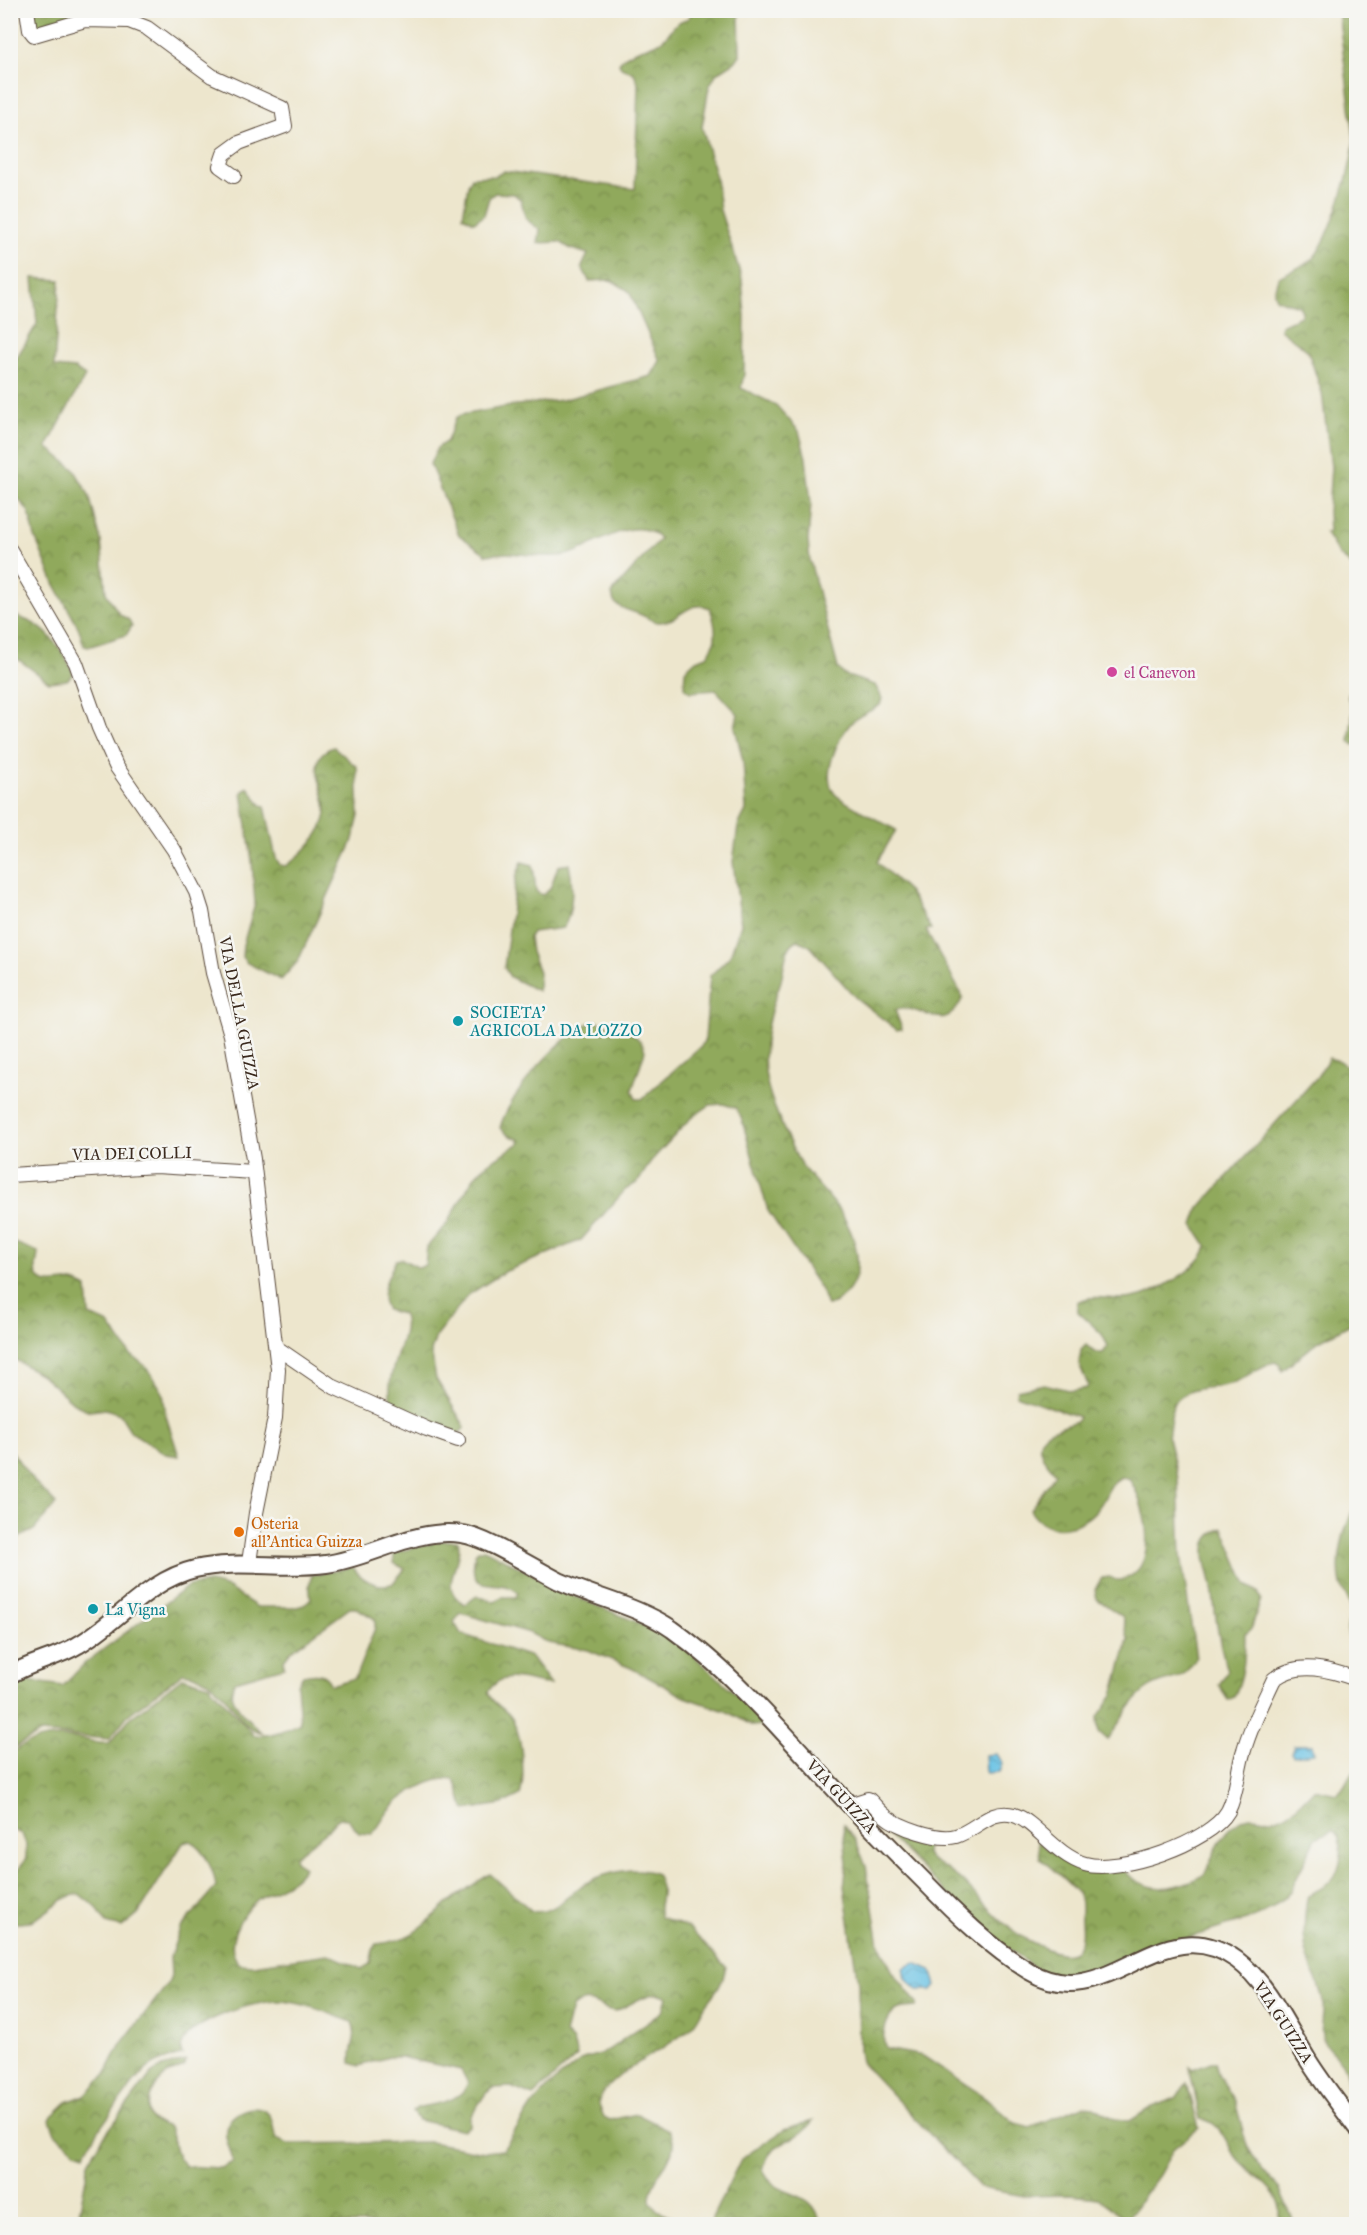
<svg xmlns="http://www.w3.org/2000/svg" width="1367" height="2235" viewBox="0 0 1367 2235" font-family="'IM FELL Great Primer',serif">
	<defs>
		<pattern id="forest-crowns" width="20" height="18" patternUnits="userSpaceOnUse" patternTransform="scale(1.5)"><rect width="20" height="18" fill="#90a95b"/><path d="M2 6a3 3 0 1 1 6 0M12 15a3 3 0 1 1 6 0" fill="none" stroke="#778a4b"/></pattern>
		<pattern id="water-waves" width="16" height="10" patternUnits="userSpaceOnUse" patternTransform="scale(1.5)"><rect width="16" height="10" fill="#67c2e5"/><path d="M0 5q4-4 8 0t8 0" fill="none" stroke="#569eb9"/></pattern>
	</defs>
	<rect width="100%" height="100%" fill="#f6f6f2"/>
	<filter id="ink" filterUnits="userSpaceOnUse"><feTurbulence type="fractalNoise" baseFrequency=".0167" numOctaves="2"/><feDisplacementMap in="SourceGraphic" scale="12" xChannelSelector="R" yChannelSelector="G"/><feConvolveMatrix kernelMatrix="1 2 1 2 8 2 1 2 1" color-interpolation-filters="sRGB"/></filter>
	<filter id="wash" filterUnits="userSpaceOnUse"><feTurbulence type="fractalNoise" baseFrequency=".008" numOctaves="4" result="noise"/><feDisplacementMap in="SourceGraphic" scale="24" xChannelSelector="R" yChannelSelector="G"/><feGaussianBlur stdDeviation="1.35" result="paint"/><feColorMatrix in="noise" values="0 0 0 0 0 0 0 0 0 0 0 0 0 0 0 0 0 1.4 0 .05"/><feComposite in="paint" operator="in"/></filter>
	<g filter="url(#wash)">
		<rect width="100%" height="100%" fill="#ede6cd"/>
		<!-- forest -->
		<path fill="url(#forest-crowns)" stroke="#666a3c" stroke-width="1.5" d="M 34,11 L 83,11 L 80,18 L 36,28 Z
			M 692,11 L 739,11 L 740,55 L 735,62 L 716,74 L 709,87 L 702,127 L 716,178 L 720,210 L 742,279 L 745,315 L 744,374 L 741,388 L 776,405 L 799,431 L 806,458 L 811,503 L 808,541 L 810,561 L 838,668 L 844,675 L 875,685 L 882,699 L 880,705 C 871,712 860,714 852,722 C 838,737 820,776 835,794 C 842,802 884,823 896,830 L 877,862 L 909,892 L 931,929 L 926,930 L 963,997 C 944,1040 921,1001 895,1010 L 902,1029 L 897,1030 L 856,998 L 810,946 L 798,940 C 783,946 785,970 780,984 C 767,1017 759,1052 768,1087 C 773,1106 794,1157 806,1171 C 817,1185 832,1198 841,1213 C 861,1245 869,1289 827,1306 L 821,1290 L 768,1211 L 741,1117 L 736,1108 L 723,1104 L 710,1105 L 691,1118 L 651,1161 L 638,1182 L 625,1190 L 581,1240 L 504,1272 L 468,1295 L 436,1336 L 431,1351 L 436,1379 L 465,1427 L 458,1435 L 394,1412 C 378,1374 414,1335 402,1314 L 387,1310 C 377,1296 389,1274 396,1260 L 402,1259 L 419,1268 L 425,1265 L 427,1247 L 448,1222 L 474,1177 L 488,1163 L 520,1143 L 518,1139 L 508,1135 L 500,1128 C 507,1097 564,1029 595,1021 C 612,1026 641,1031 645,1051 L 632,1090 L 636,1099 L 642,1099 L 702,1045 L 705,1039 L 710,976 L 730,956 L 741,924 L 733,862 L 738,826 L 746,810 L 743,761 L 735,727 L 738,714 L 716,690 L 690,692 L 684,687 L 685,670 L 696,660 L 707,656 C 719,641 716,625 710,608 C 687,598 679,624 657,622 C 651,621 645,616 639,614 C 629,610 622,610 614,602 L 612,594 L 615,589 L 660,539 C 637,511 593,548 570,554 C 544,561 515,549 487,555 L 459,535 L 430,464 L 437,448 L 447,441 L 456,418 L 461,415 L 517,405 L 562,400 L 651,376 L 660,361 L 629,291 L 611,280 L 589,281 L 582,267 L 588,254 L 571,249 L 560,242 L 538,243 L 540,230 L 526,219 L 521,200 L 514,194 L 495,193 L 489,198 L 484,215 L 474,222 L 463,216 L 468,185 L 472,177 L 496,176 L 504,171 L 635,189 L 638,83 L 634,73 L 621,67 L 619,63 C 629,49 648,49 661,41 C 674,33 667,25 689,18 Z
			M 1338,11 L 1356,11 L 1356,569 L 1340,556 L 1325,532 L 1329,532 L 1328,512 L 1331,467 L 1322,393 L 1308,351 L 1280,329 L 1281,325 L 1301,316 L 1302,311 L 1299,306 L 1276,299 L 1274,292 L 1278,278 C 1289,270 1304,268 1314,257 C 1331,237 1353,165 1354,138 Z
			M 33,278 L 60,280 L 54,367 L 75,369 L 85,376 L 47,447 L 74,469 L 89,495 L 101,541 L 106,593 L 119,614 L 129,620 L 132,626 L 126,635 L 88,647 L 84,646 L 79,629 L 54,583 L 35,537 L 29,512 L 11,490 L 11,367 L 37,324 Z
			M 10,612 C 18,618 28,620 36,625 C 51,634 68,658 73,674 L 67,680 L 49,682 L 11,654 Z
			M 1356,690 L 1356,744 L 1354,745 L 1349,741 L 1353,712 L 1348,698 L 1349,692 Z
			M 334,747 L 357,767 L 359,816 L 352,843 L 298,961 L 281,980 L 247,963 L 242,957 L 243,945 L 255,904 L 252,861 L 242,792 L 248,787 L 261,805 L 265,806 L 276,858 L 280,865 L 286,866 C 301,855 324,834 326,813 C 327,790 301,757 334,747 Z
			M 522,862 L 533,865 L 536,891 L 542,895 L 550,889 L 558,866 L 569,864 C 573,882 574,912 563,928 L 532,932 L 529,937 L 531,952 L 539,972 L 538,991 L 510,977 L 504,967 L 516,877 Z
			M 1329,1058 L 1339,1061 L 1356,1074 L 1356,1321 L 1319,1341 L 1282,1371 L 1280,1365 L 1275,1362 C 1260,1365 1248,1377 1233,1383 C 1209,1391 1194,1382 1173,1404 L 1168,1438 L 1178,1478 L 1181,1555 L 1196,1658 C 1181,1686 1166,1675 1146,1690 C 1130,1702 1119,1724 1108,1740 L 1099,1732 L 1098,1717 L 1113,1695 L 1126,1649 L 1128,1638 L 1123,1617 L 1097,1599 L 1095,1589 L 1102,1578 L 1110,1577 C 1116,1581 1121,1581 1127,1578 C 1160,1564 1145,1501 1129,1479 L 1121,1477 C 1108,1484 1107,1497 1098,1508 C 1081,1530 1045,1537 1030,1510 L 1055,1474 C 1052,1467 1045,1462 1042,1455 C 1031,1431 1062,1427 1077,1421 L 1079,1417 L 1016,1395 L 1017,1390 L 1044,1384 L 1072,1391 L 1087,1388 L 1088,1385 L 1079,1364 L 1081,1350 L 1086,1345 L 1096,1353 L 1103,1353 L 1108,1346 L 1101,1333 L 1078,1312 L 1077,1302 C 1097,1292 1112,1302 1133,1298 C 1155,1294 1202,1268 1207,1246 L 1193,1225 L 1199,1208 L 1317,1077 Z
			M 10,1241 L 38,1252 C 38,1259 35,1265 36,1271 C 40,1291 62,1280 73,1282 C 78,1283 83,1286 87,1288 L 89,1315 L 109,1324 L 130,1354 L 148,1368 L 163,1393 L 166,1416 L 179,1456 L 166,1454 L 131,1432 L 120,1414 L 106,1409 L 90,1411 L 76,1405 L 43,1376 L 11,1357 Z
			M 11,1450 L 30,1477 L 56,1504 L 34,1530 L 12,1541 Z
			M 1356,1504 L 1356,1636 L 1351,1641 C 1342,1625 1353,1620 1350,1606 C 1349,1598 1343,1592 1341,1585 C 1335,1558 1344,1527 1356,1504 Z
			M 1223,1528 L 1247,1585 L 1258,1592 L 1261,1599 L 1252,1627 L 1245,1634 C 1245,1658 1244,1676 1234,1697 L 1228,1700 L 1219,1685 L 1228,1670 C 1218,1643 1216,1617 1212,1588 C 1210,1573 1202,1558 1206,1543 C 1209,1535 1215,1531 1223,1528 Z
			M 438,1541 L 458,1541 C 464,1563 435,1589 465,1604 L 477,1596 L 495,1602 L 502,1597 L 516,1597 L 518,1592 C 495,1575 466,1599 475,1553 L 478,1550 L 486,1550 L 574,1596 L 665,1634 L 682,1645 L 769,1724 L 753,1726 L 728,1712 L 685,1697 L 631,1668 L 588,1650 L 548,1643 L 530,1633 L 461,1613 L 454,1622 L 461,1634 L 531,1657 L 551,1684 C 530,1685 503,1666 488,1692 C 491,1703 503,1707 510,1716 C 522,1731 526,1777 520,1795 L 502,1804 L 466,1810 C 458,1804 463,1790 453,1779 C 433,1777 405,1793 392,1807 C 384,1815 380,1827 372,1834 L 359,1833 L 348,1819 L 338,1818 L 327,1831 L 295,1856 L 295,1861 L 304,1867 C 293,1885 274,1888 258,1899 C 242,1912 221,1946 240,1964 L 253,1965 L 328,1954 L 362,1969 L 370,1964 L 373,1950 L 377,1944 C 411,1940 420,1929 444,1907 C 458,1894 474,1884 490,1874 L 532,1911 C 555,1916 569,1892 588,1882 C 605,1873 638,1865 656,1874 C 668,1896 655,1900 660,1917 L 689,1928 L 726,1967 C 723,1981 718,1989 709,2000 C 703,2007 700,2017 694,2024 C 672,2049 606,2072 598,2103 L 604,2117 L 610,2120 L 637,2114 L 669,2130 C 685,2156 649,2174 650,2201 L 657,2210 L 691,2224 L 77,2224 L 89,2162 L 102,2139 L 151,2074 L 162,2067 L 186,2061 L 185,2066 C 178,2070 170,2072 163,2078 C 152,2087 142,2110 153,2121 L 169,2127 L 178,2158 L 186,2166 L 221,2168 L 233,2162 C 232,2150 224,2142 226,2130 C 228,2112 258,2099 270,2116 C 274,2122 273,2132 276,2139 L 288,2144 L 430,2142 L 485,2152 L 503,2150 L 532,2105 L 550,2085 L 583,2059 L 604,2053 L 663,2011 L 667,1997 C 653,1986 631,2006 615,2011 C 596,2008 592,1994 572,2007 L 565,2034 L 573,2042 L 577,2056 L 533,2096 L 511,2087 L 494,2088 L 486,2093 L 470,2117 L 470,2126 L 463,2130 L 418,2120 L 412,2112 L 417,2108 C 436,2103 460,2103 468,2083 L 461,2070 L 400,2057 L 389,2057 L 359,2066 L 351,2063 C 349,2046 359,2039 352,2022 C 330,2014 305,2003 282,2001 C 259,1999 171,2025 182,2055 C 170,2057 157,2061 147,2069 C 134,2079 91,2139 85,2154 L 76,2151 L 55,2133 L 50,2120 L 52,2116 L 67,2102 L 85,2095 L 105,2075 L 121,2044 L 168,1984 L 171,1975 L 170,1957 L 180,1929 L 216,1887 C 214,1872 205,1848 190,1841 L 183,1843 L 138,1914 L 122,1927 L 106,1923 L 97,1908 L 79,1894 C 51,1898 41,1929 11,1922 L 11,1881 L 26,1858 L 26,1844 L 22,1834 L 11,1829 L 10,1753 C 35,1736 58,1734 87,1740 C 96,1742 102,1745 110,1742 L 129,1719 L 183,1677 L 209,1685 L 254,1735 C 269,1738 287,1729 300,1723 L 297,1685 L 303,1675 C 317,1672 325,1672 331,1685 L 355,1678 L 375,1628 L 375,1619 L 357,1608 L 350,1608 L 290,1652 L 284,1660 L 284,1667 L 235,1681 C 223,1699 249,1720 261,1732 C 234,1728 230,1678 183,1673 L 127,1716 L 109,1739 L 41,1733 L 11,1749 L 11,1686 L 22,1680 L 63,1686 L 85,1663 L 188,1586 L 210,1583 L 228,1588 L 257,1607 L 297,1607 L 304,1605 L 311,1598 L 309,1585 L 312,1575 L 353,1567 C 361,1580 377,1588 392,1584 L 405,1569 L 394,1563 L 394,1553 Z
			M 1356,1768 L 1356,1902 L 1353,1917 L 1356,1933 L 1356,2106 C 1345,2091 1350,2082 1344,2067 C 1340,2057 1329,2052 1324,2042 C 1318,2027 1325,2017 1323,2002 C 1320,1982 1307,1964 1305,1944 C 1303,1930 1305,1913 1307,1898 C 1314,1890 1323,1889 1330,1882 C 1342,1870 1346,1842 1333,1830 L 1316,1838 L 1291,1890 L 1273,1908 L 1253,1918 L 1194,1936 L 1086,1982 L 1037,1970 L 977,1924 L 866,1812 L 869,1811 L 878,1821 L 927,1845 L 926,1854 L 930,1859 C 941,1866 954,1873 963,1882 C 983,1902 1003,1927 1028,1940 C 1054,1954 1086,1968 1081,1922 C 1080,1913 1083,1903 1079,1896 C 1075,1887 1048,1866 1040,1858 L 1038,1841 C 1073,1871 1075,1868 1121,1868 C 1147,1895 1172,1891 1204,1875 C 1212,1857 1224,1826 1245,1818 C 1253,1815 1260,1819 1268,1819 C 1289,1818 1301,1802 1314,1789 L 1337,1794 C 1347,1787 1347,1775 1356,1768 Z
			M 843,1824 L 855,1840 L 866,1866 L 879,1944 L 893,1972 L 917,2004 L 916,2007 C 910,2008 903,2007 897,2010 C 886,2016 880,2039 886,2049 L 923,2056 L 985,2097 L 1015,2123 L 1030,2127 L 1083,2106 L 1094,2107 L 1115,2119 L 1130,2121 L 1150,2108 L 1176,2098 L 1187,2083 L 1199,2128 L 1174,2148 L 1159,2175 L 1127,2219 L 1098,2198 L 1071,2195 L 1024,2196 L 981,2188 L 861,2062 L 859,2051 L 858,1984 L 844,1886 L 847,1864 Z
			M 1211,2062 L 1215,2062 L 1218,2074 L 1235,2101 L 1247,2146 L 1258,2164 L 1280,2190 L 1295,2224 L 1278,2224 C 1290,2193 1252,2177 1237,2158 C 1225,2143 1222,2121 1200,2119 L 1189,2066 L 1193,2069 Z
			M 813,2121 C 801,2141 767,2141 763,2170 C 777,2202 812,2184 821,2224 L 709,2224 L 741,2159 L 784,2130 Z"/>
		<!-- water -->
		<path fill="url(#water-waves)" stroke="#517682" stroke-width="1.5" d="M 1294,1745 L 1312,1745 L 1314,1753 L 1293,1756 L 1291,1753 Z
			M 996,1754 L 1002,1764 L 999,1772 L 986,1773 L 985,1755 Z
			M 915,1963 L 931,1970 L 936,1985 L 932,1990 L 918,1990 L 906,1979 L 904,1968 Z"/>
	</g>
	<g filter="url(#ink)">
		<g fill="none" stroke-linecap="round" stroke-linejoin="round">
			<!-- minor casing -->
			<g stroke="#564638" stroke-width="16">
				<path id="minor" d="M 27,10 L 30,30 L 34,35 L 85,20 L 129,21 L 147,28 L 212,76 L 282,108 L 285,126 L 239,143 L 224,154 L 220,166 L 234,176
					M 10,550 L 76,663 L 99,728 L 116,766 L 174,850 L 196,892 L 202,911 L 213,973 L 231,1035 L 253,1159 L 278,1369 L 275,1418 L 256,1513 L 249,1563
					M 10,1175 L 156,1166 L 254,1172
					M 277,1348 L 334,1387 L 427,1429 L 458,1440
					M 849,1805 L 868,1799 C 874,1804 878,1810 884,1815 C 898,1827 938,1841 956,1836 C 976,1830 991,1808 1014,1815 C 1036,1822 1055,1855 1085,1864 C 1119,1874 1210,1843 1228,1811 C 1238,1792 1237,1770 1244,1750 C 1251,1725 1263,1702 1274,1679 C 1298,1660 1331,1670 1356,1679"/>
			</g>
			<!-- major casing -->
			<g stroke="#564638" stroke-width="20">
				<path id="major" d="M 10,1675 C 31,1662 57,1658 78,1645 C 118,1622 148,1580 195,1569 C 239,1559 282,1570 326,1564 C 371,1558 416,1527 462,1534 C 486,1537 535,1569 559,1581 C 596,1598 638,1606 672,1629 C 732,1672 782,1731 831,1785 C 861,1818 892,1849 923,1880 C 955,1913 990,1947 1029,1971 C 1107,2019 1160,1904 1237,1960 C 1269,1984 1287,2027 1308,2060 C 1323,2084 1340,2105 1356,2127"/>
			</g>
			<!-- minor -->
			<use href="#minor" stroke="#fff" stroke-width="14"/>
			<!-- major -->
			<use href="#major" stroke="#fff" stroke-width="16"/>
		</g>
	</g>
	<!-- markers -->
	<circle fill="#d1479c" stroke="#f6f6f2" stroke-width="2" cx="1112" cy="672" r="6"/>
	<g fill="#0f9aa8" stroke="#f6f6f2" stroke-width="2">
		<circle cx="458" cy="1021" r="6"/>
		<circle cx="93" cy="1609" r="6"/>
	</g>
	<circle fill="#e8710a" stroke="#f6f6f2" stroke-width="2" cx="239" cy="1532" r="6"/>
	<g text-anchor="middle" stroke-width="5" stroke-linejoin="round" paint-order="stroke">
		<!-- hotel labels -->
		<g font-size="16" fill="#b23c85" stroke="#f6f6f2" text-anchor="start">
			<text x="1124" y="678">el Canevon</text>
		</g>
		<!-- culture labels -->
		<g font-size="16" fill="#0d838f" stroke="#f6f6f2" text-anchor="start">
			<text x="470" y="1018">SOCIETA'<tspan x="470" dy="18">AGRICOLA DA LOZZO</tspan></text>
			<text x="105" y="1615">La Vigna</text>
		</g>
		<!-- street labels -->
		<g font-size="16" fill="#3b2a1e" stroke="#f6f6f2">
			<text transform="translate(240 1013) rotate(79)" y="6">VIA DELLA GUIZZA</text>
			<text transform="translate(132 1153) rotate(-1)" y="6">VIA DEI COLLI</text>
			<text transform="translate(842 1796) rotate(47)" y="6">VIA GUIZZA</text>
			<text transform="translate(1284 2022) rotate(57)" y="6">VIA GUIZZA</text>
		</g>
		<!-- food labels -->
		<g font-size="16" fill="#c56008" stroke="#f6f6f2" text-anchor="start">
			<text x="251" y="1529">Osteria<tspan x="251" dy="18">all'Antica Guizza</tspan></text>
		</g>
	</g>
	<!-- margin -->
	<rect width="1367" height="2235" fill="none" stroke="#f6f6f2" stroke-width="36"/>
</svg>
